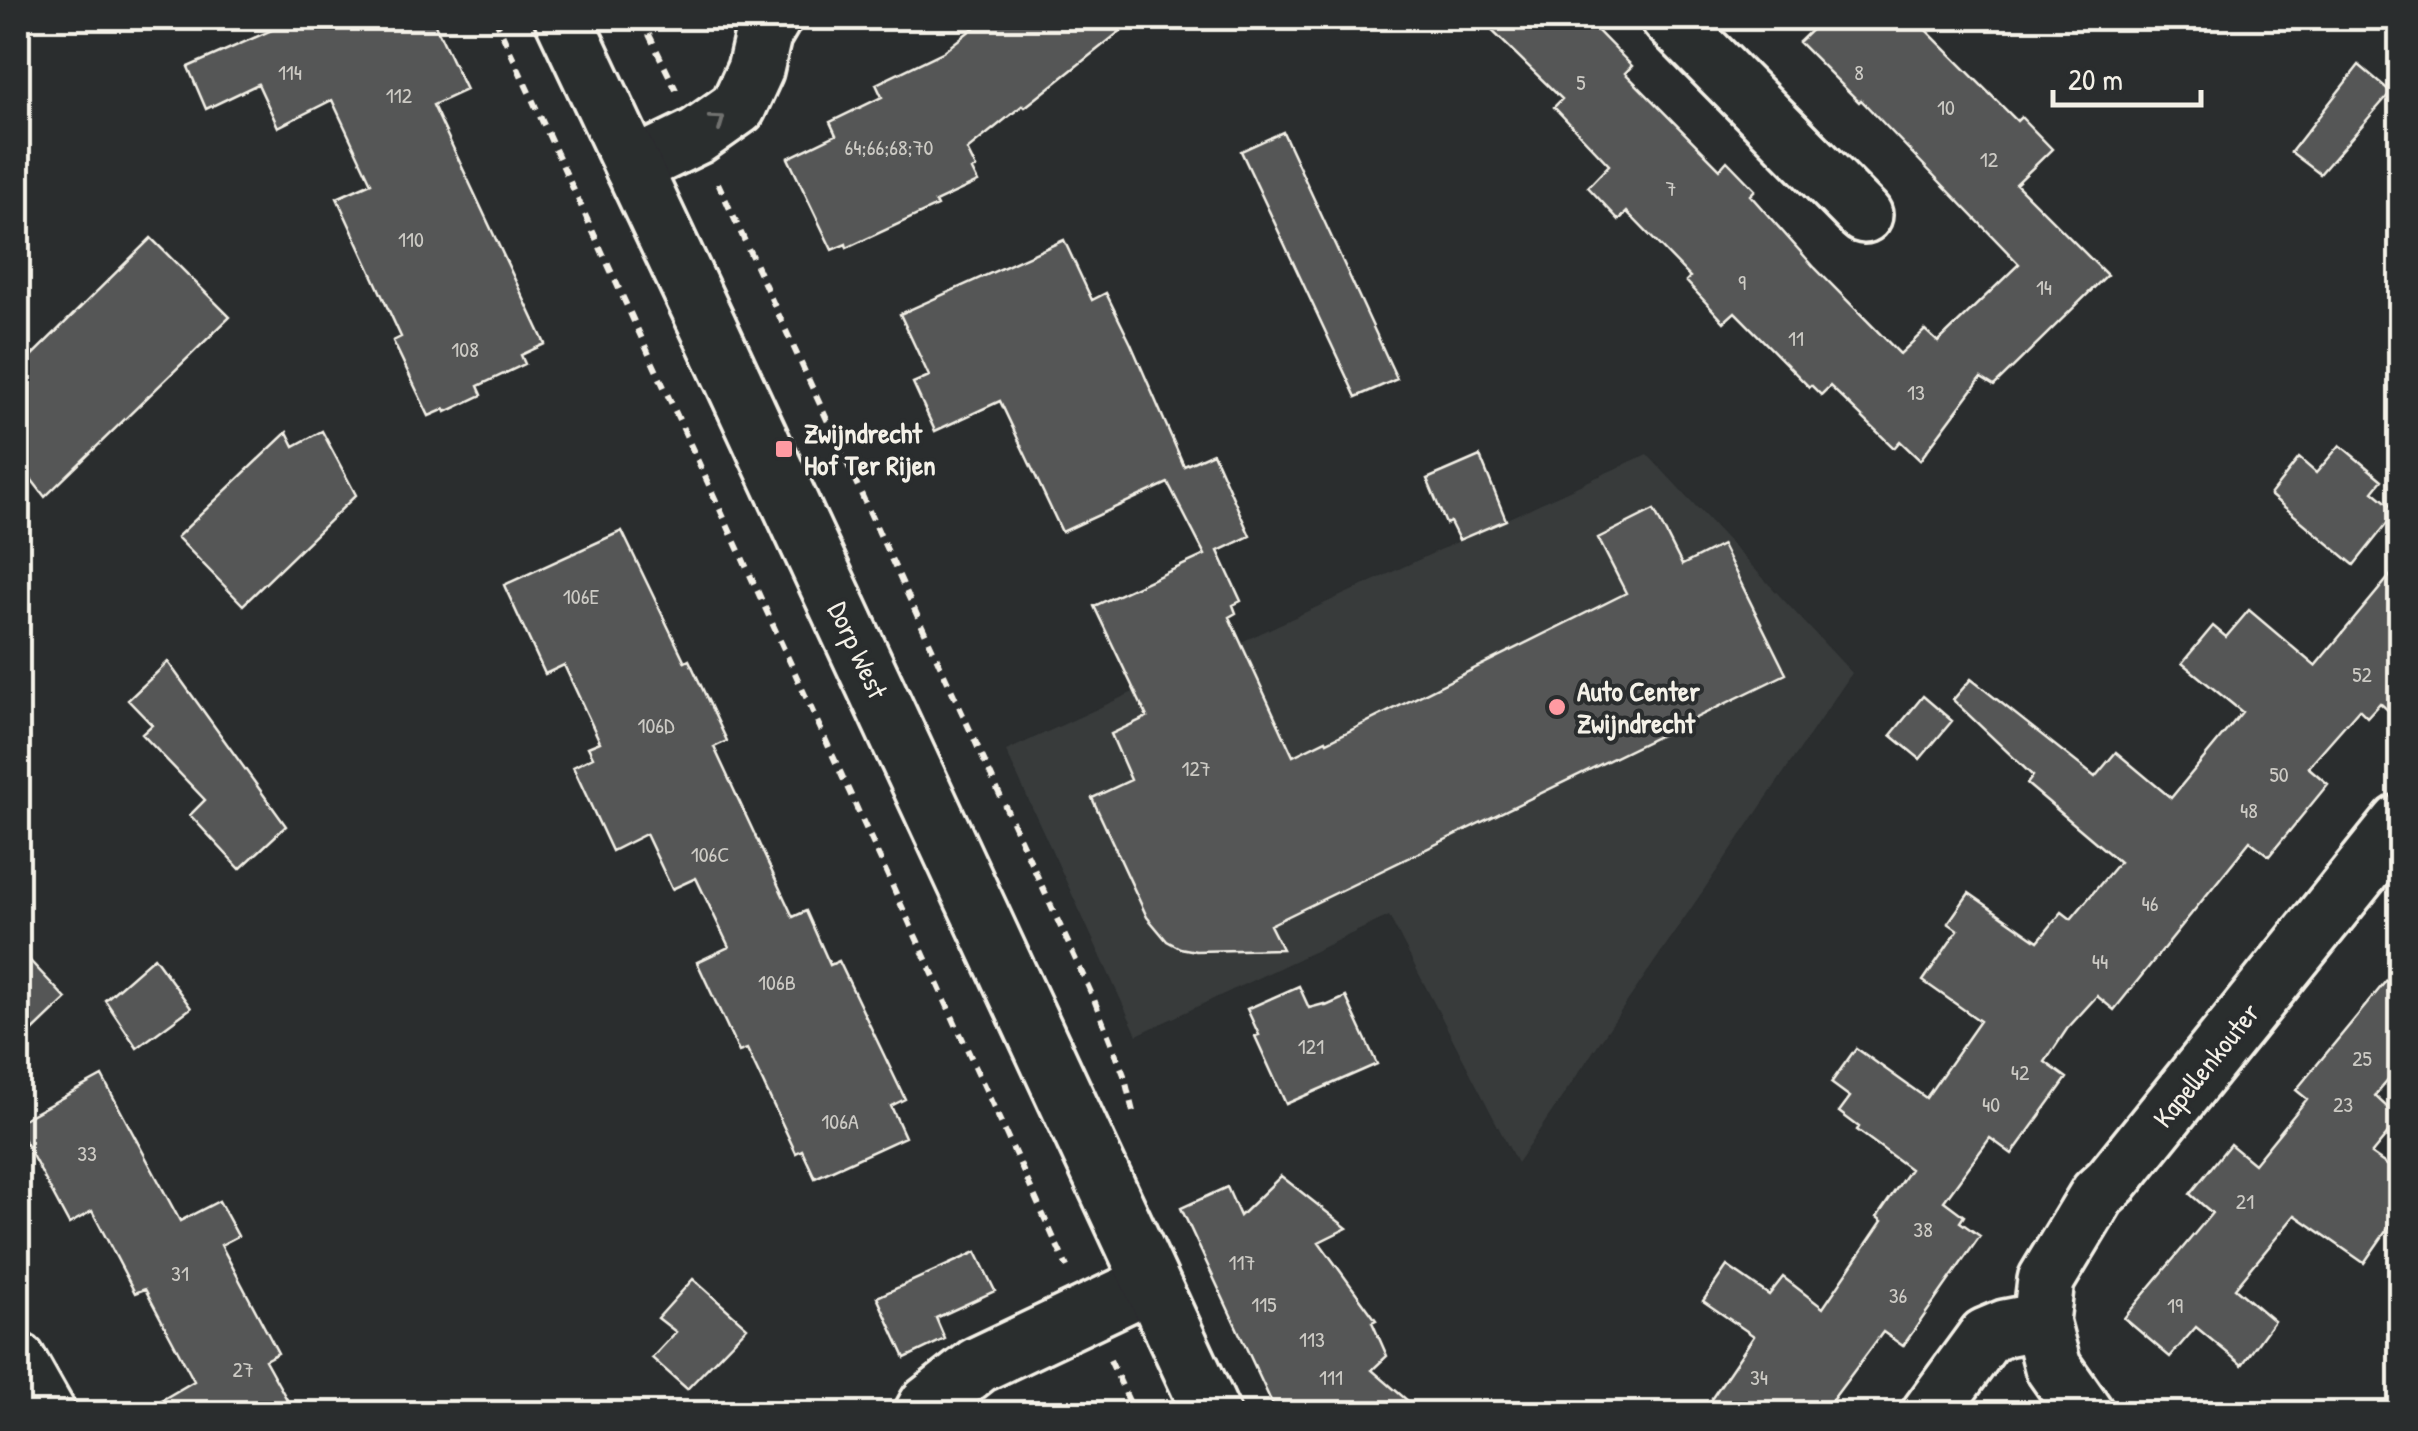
<svg xmlns="http://www.w3.org/2000/svg" width="2418" height="1431" viewBox="0 0 2418 1431" font-family="'Patrick Hand',sans-serif">
	<rect width="100%" height="100%" fill="#2a2d2e"/>
	<filter id="ink" filterUnits="userSpaceOnUse"><feTurbulence type="fractalNoise" baseFrequency=".01" numOctaves="2"/><feDisplacementMap in="SourceGraphic" scale="20" xChannelSelector="R" yChannelSelector="G"/><feConvolveMatrix kernelMatrix="1 2 1 2 8 2 1 2 1" color-interpolation-filters="sRGB"/></filter>
	<g filter="url(#ink)">
		<!-- built -->
		<path fill="#373a3a" d="M 1647,454 L 1852,673 L 1517,1163 L 1389,916 L 1137,1035 L 1006,751 Z"/>
		<!-- building -->
		<path fill="#555756" stroke="#f4f1e8" stroke-width="2.5" d="M 266,18 L 432,18 L 466,90 L 433,105 L 545,344 L 521,355 L 525,364 L 478,386 L 482,395 L 446,412 L 445,409 L 429,416 L 393,341 L 401,337 L 337,198 L 371,183 L 332,100 L 278,127 L 258,84 L 206,109 L 188,67 L 272,30 Z
			M 986,18 L 1137,18 L 1025,107 L 1023,105 L 967,150 L 976,168 L 972,170 L 978,182 L 935,202 L 937,206 L 847,248 L 846,244 L 832,250 L 788,158 L 836,135 L 830,122 L 882,97 L 876,84 L 943,52 Z
			M 1479,18 L 1585,18 L 1632,66 L 1625,73 L 1720,169 L 1727,161 L 1755,190 L 1750,195 L 1815,268 L 1900,354 L 1925,330 L 1938,342 L 2019,264 L 1861,100 L 1859,102 L 1799,42 L 1824,18 L 1914,18 L 2017,121 L 2021,117 L 2052,149 L 2016,184 L 2107,275 L 1994,386 L 1981,378 L 1920,460 L 1900,441 L 1894,448 L 1830,386 L 1821,395 L 1811,385 L 1809,387 L 1735,312 L 1724,322 L 1686,281 L 1690,277 L 1627,212 L 1619,220 L 1588,187 L 1609,165 L 1554,107 L 1562,99 Z
			M 2359,65 L 2391,92 L 2320,174 L 2291,152 Z
			M 1283,132 L 1397,379 L 1356,397 L 1241,151 Z
			M 151,238 L 230,317 L 45,497 L 18,462 L 18,369 Z
			M 1064,240 L 1092,300 L 1106,293 L 1131,344 L 1184,466 L 1213,453 L 1250,536 L 1218,551 L 1241,601 L 1233,605 L 1236,613 L 1229,617 L 1293,756 L 1326,740 L 1327,742 L 1626,593 L 1598,538 L 1654,510 L 1682,565 L 1722,545 L 1786,674 L 1270,925 L 1282,949 L 1196,951 L 1180,948 L 1167,941 L 1147,917 L 1092,798 L 1131,780 L 1111,734 L 1147,717 L 1094,606 L 1205,555 L 1168,483 L 1062,532 L 1000,401 L 935,431 L 913,383 L 929,376 L 900,314 Z
			M 322,431 L 356,495 L 243,605 L 177,537 L 287,432 L 294,446 Z
			M 2340,445 L 2382,480 L 2373,491 L 2397,511 L 2354,565 L 2270,495 L 2299,458 L 2316,473 Z
			M 1480,456 L 1506,520 L 1459,540 L 1450,522 L 1446,524 L 1427,479 Z
			M 622,531 L 685,662 L 689,660 L 727,741 L 714,747 L 793,917 L 806,911 L 830,965 L 839,961 L 905,1099 L 891,1106 L 905,1137 L 815,1178 L 802,1150 L 796,1153 L 747,1049 L 739,1052 L 697,962 L 729,947 L 696,878 L 672,889 L 646,834 L 612,851 L 573,767 L 593,757 L 588,747 L 600,742 L 564,665 L 545,674 L 504,585 Z
			M 2400,564 L 2400,721 L 2380,703 L 2367,717 L 2359,709 L 2308,767 L 2328,784 L 2269,856 L 2250,841 L 2114,1010 L 2097,996 L 2067,1029 L 2045,1062 L 2067,1078 L 2012,1154 L 1990,1138 L 1944,1201 L 1964,1216 L 1960,1222 L 1980,1236 L 1903,1346 L 1883,1332 L 1822,1414 L 1701,1414 L 1754,1336 L 1703,1301 L 1727,1266 L 1769,1295 L 1783,1277 L 1823,1308 L 1882,1221 L 1877,1217 L 1910,1169 L 1857,1130 L 1859,1127 L 1839,1112 L 1850,1097 L 1831,1083 L 1856,1048 L 1926,1098 L 1980,1021 L 1923,981 L 1958,930 L 1948,923 L 1969,893 L 2038,941 L 2062,912 L 2071,919 L 2119,862 L 2027,784 L 2033,776 L 1953,700 L 1971,679 L 2095,777 L 2116,752 L 2171,798 L 2242,712 L 2182,663 L 2213,626 L 2226,637 L 2249,610 L 2315,666 Z
			M 168,662 L 286,826 L 240,869 L 190,815 L 205,800 L 142,734 L 152,725 L 128,700 Z
			M 1923,696 L 1952,721 L 1920,759 L 1891,735 Z
			M 18,948 L 66,999 L 18,1045 Z
			M 154,957 L 191,1008 L 137,1048 L 105,1000 Z
			M 2400,964 L 2400,1066 L 2375,1096 L 2400,1119 L 2371,1154 L 2400,1174 L 2400,1211 L 2364,1263 L 2295,1215 L 2235,1288 L 2274,1321 L 2242,1365 L 2196,1327 L 2170,1357 L 2124,1318 L 2212,1213 L 2190,1194 L 2230,1144 L 2254,1164 L 2307,1099 L 2296,1090 Z
			M 1299,986 L 1309,1008 L 1324,1004 L 1326,1006 L 1346,997 L 1377,1064 L 1286,1104 L 1255,1036 L 1259,1035 L 1247,1009 Z
			M 102,1076 L 180,1221 L 219,1201 L 238,1236 L 221,1245 L 278,1353 L 265,1360 L 295,1414 L 138,1414 L 194,1381 L 145,1289 L 135,1293 L 92,1211 L 69,1224 L 18,1129 L 18,1122 Z
			M 1281,1176 L 1347,1228 L 1319,1242 L 1376,1320 L 1372,1322 L 1387,1356 L 1372,1370 L 1423,1414 L 1277,1414 L 1181,1208 L 1227,1187 L 1240,1216 Z
			M 976,1252 L 995,1291 L 936,1318 L 945,1339 L 905,1358 L 877,1297 Z
			M 693,1279 L 747,1327 L 687,1389 L 652,1358 L 676,1332 L 658,1318 Z"/>
		<g fill="none" stroke-linecap="round" stroke-linejoin="round">
			<!-- street casing -->
			<g stroke="#f4f1e8" stroke-width="62">
				<path id="street" d="M 1669,18 L 1864,215
					M 633,167 L 697,136 L 738,107 L 755,70 L 763,35 L 773,18
					M 18,1361 L 48,1414
					M 922,1414 L 927,1405 L 978,1365 L 1151,1283
					M 1929,1414 L 1986,1336 L 2005,1328 L 2041,1321
					M 2086,1414 L 2053,1367 L 2041,1321 L 2046,1280 L 2098,1194 L 2111,1182 L 2400,823"/>
			</g>
			<!-- secondary casing -->
			<g stroke="#f4f1e8" stroke-width="62">
				<path id="secondary" d="M 563,18 L 713,337 L 1212,1414"/>
			</g>
			<!-- path -->
			<path stroke="#f4f1e8" stroke-width="6" stroke-dasharray="10 8" stroke-linecap="butt" d="M 495,18 L 1067,1267
				M 641,18 L 676,90
				M 718,183 L 1093,997 L 1124,1075 L 1133,1112
				M 1110,1360 L 1135,1414"/>
			<!-- street -->
			<use href="#street" stroke="#2a2d2e" stroke-width="55"/>
			<!-- secondary -->
			<use href="#secondary" stroke="#2a2d2e" stroke-width="55"/>
		</g>
		<!-- one-way arrows -->
		<defs><path id="oneway-chevron" d="M-2-3.5L2.5 0L-2 3.5" fill="none" stroke-width="1.6" stroke-linecap="round" stroke-linejoin="round" transform="scale(2.5)"/></defs>
		<use stroke="#71726f" href="#oneway-chevron" transform="translate(718 121) rotate(-36)"/>
	</g>
	<!-- markers -->
	<g fill="#ff9aa2" stroke="#2a2d2e" stroke-width="4">
		<rect x="774" y="439" width="20" height="20" rx="5"/>
		<circle cx="1557" cy="707" r="10"/>
	</g>
	<g text-anchor="middle" stroke-width="8" stroke-linejoin="round" paint-order="stroke">
		<!-- number labels -->
		<g font-size="22" fill="#cccac4">
			<text x="290" y="80">114</text>
			<text x="1859" y="80">8</text>
			<text x="1581" y="90">5</text>
			<text x="399" y="103">112</text>
			<text x="1946" y="115">10</text>
			<text x="889" y="155">64;66;68;70</text>
			<text x="1989" y="167">12</text>
			<text x="1671" y="196">7</text>
			<text x="411" y="247">110</text>
			<text x="1742" y="290">9</text>
			<text x="2044" y="295">14</text>
			<text x="1796" y="346">11</text>
			<text x="465" y="357">108</text>
			<text x="1916" y="400">13</text>
			<text x="581" y="604">106E</text>
			<text x="2362" y="682">52</text>
			<text x="656" y="733">106D</text>
			<text x="1196" y="776">127</text>
			<text x="2279" y="782">50</text>
			<text x="2249" y="818">48</text>
			<text x="710" y="862">106C</text>
			<text x="2150" y="911">46</text>
			<text x="2100" y="969">44</text>
			<text x="777" y="990">106B</text>
			<text x="1311" y="1054">121</text>
			<text x="2362" y="1066">25</text>
			<text x="2020" y="1080">42</text>
			<text x="1991" y="1112">40</text>
			<text x="2343" y="1112">23</text>
			<text x="840" y="1129">106A</text>
			<text x="87" y="1161">33</text>
			<text x="2245" y="1209">21</text>
			<text x="1923" y="1237">38</text>
			<text x="1242" y="1270">117</text>
			<text x="180" y="1281">31</text>
			<text x="1898" y="1303">36</text>
			<text x="1264" y="1312">115</text>
			<text x="2175" y="1313">19</text>
			<text x="1312" y="1347">113</text>
			<text x="243" y="1377">27</text>
			<text x="1331" y="1385">111</text>
			<text x="1759" y="1385">34</text>
		</g>
		<!-- poi labels -->
		<g font-size="28" font-weight="bold" fill="#f4f1e8" stroke="#2a2d2e" text-anchor="start">
			<text x="804" y="443">Zwijndrecht<tspan x="804" dy="32">Hof Ter Rijen</tspan></text>
			<text x="1577" y="701">Auto Center<tspan x="1577" dy="32">Zwijndrecht</tspan></text>
		</g>
		<!-- street labels -->
		<g font-size="28" fill="#f4f1e8" stroke="#2a2d2e">
			<text transform="translate(858 650) rotate(65)" y="10">Dorp West</text>
			<text transform="translate(2206 1065) rotate(-51)" y="10">Kapellenkouter</text>
		</g>
	</g>
	<!-- margin -->
	<rect width="2418" height="1431" fill="none" stroke="#2a2d2e" stroke-width="60"/>
	<rect x="30" y="30" width="2358" height="1371" fill="none" stroke="#f4f1e8" stroke-width="4" filter="url(#ink)"/>
	<!-- scale -->
	<path d="M2053 90v15h148v-15" fill="none" stroke="#f4f1e8" stroke-width="5"/>
	<text x="2068" y="90" font-size="30" fill="#f4f1e8" stroke="#2a2d2e" stroke-width="8" paint-order="stroke">20 m</text>
</svg>
